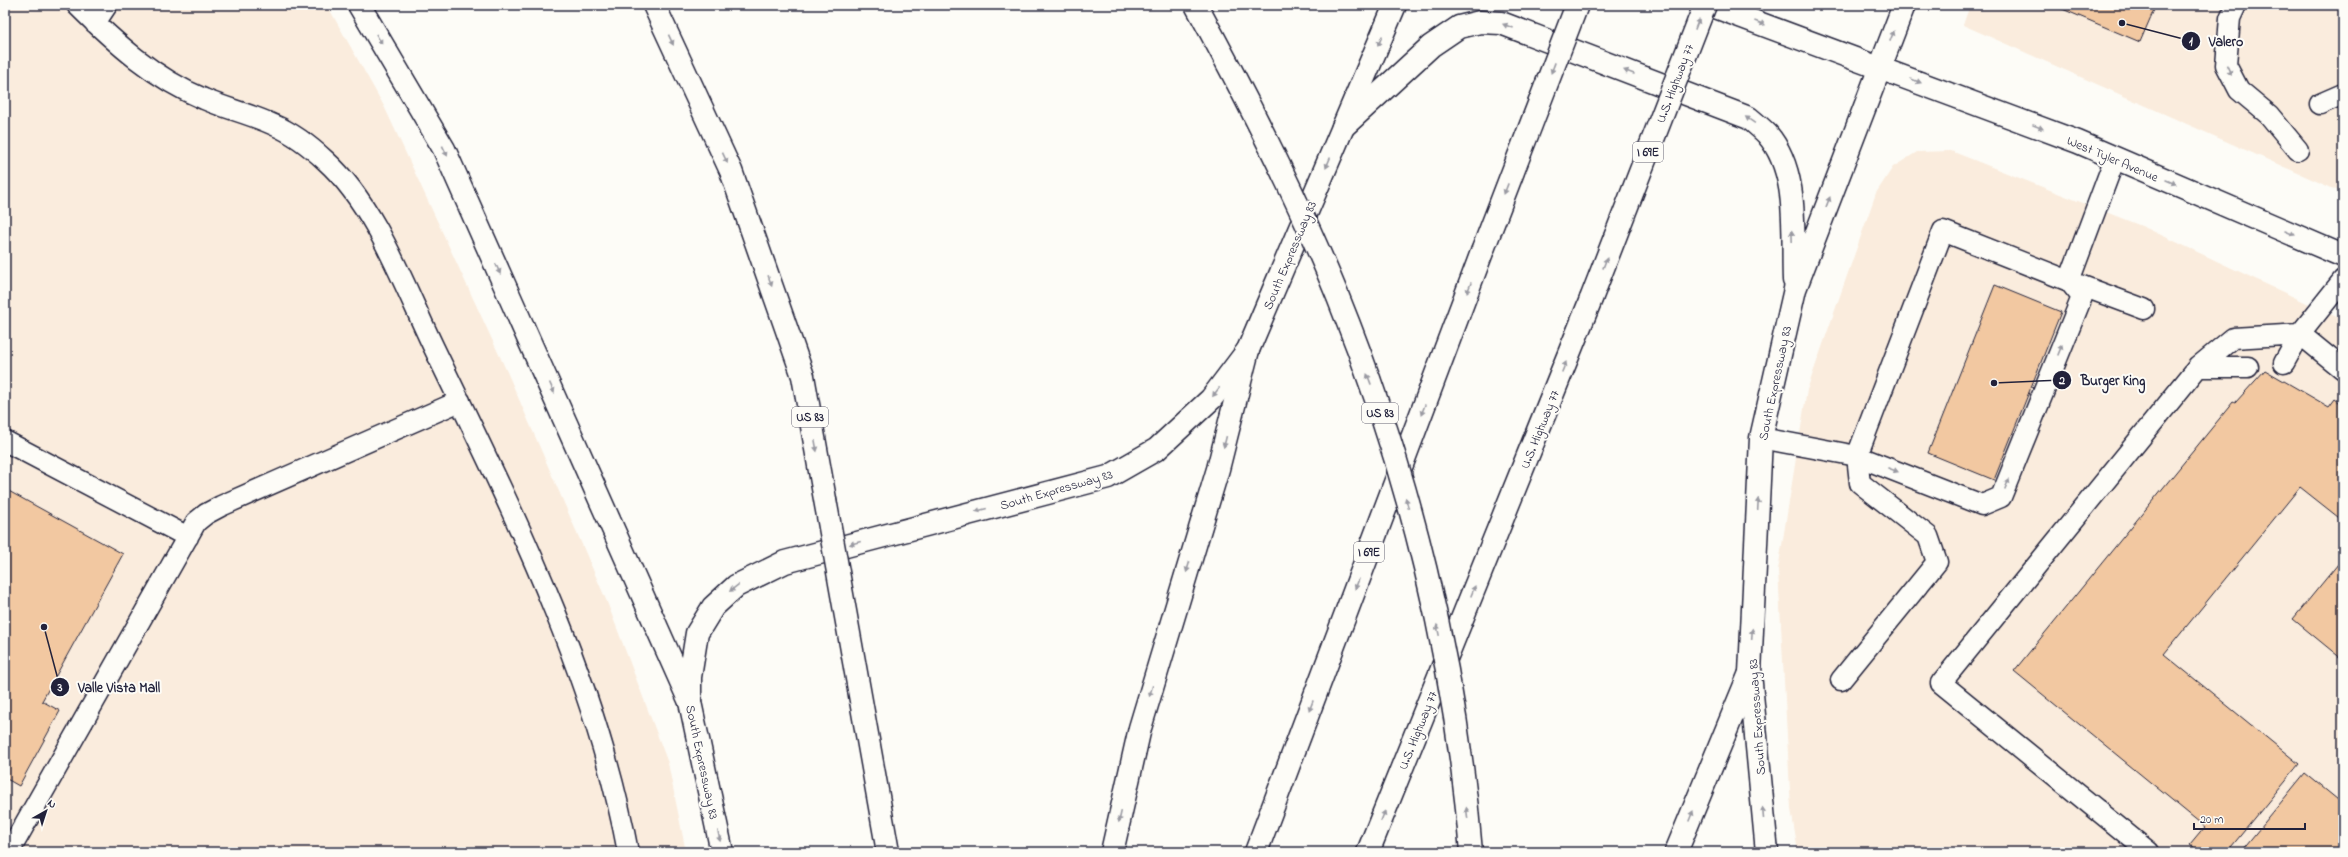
<svg xmlns="http://www.w3.org/2000/svg" width="2348" height="857" viewBox="0 0 2348 857" font-family="'Indie Flower',sans-serif">
	<rect width="100%" height="100%" fill="#fdfcf7"/>
	<filter id="ink" filterUnits="userSpaceOnUse"><feTurbulence type="fractalNoise" baseFrequency=".025" numOctaves="2"/><feDisplacementMap in="SourceGraphic" scale="8" xChannelSelector="R" yChannelSelector="G"/><feConvolveMatrix kernelMatrix="1 2 1 2 8 2 1 2 1" color-interpolation-filters="sRGB"/></filter>
	<g filter="url(#ink)">
		<!-- built -->
		<path fill="#faecdd" d="M 5,5 L 327,5 L 384,106 L 508,374 L 607,602 L 668,763 L 686,852 L 5,852 Z
			M 1970,5 L 2343,5 L 2343,193 L 1963,25 Z
			M 1951,151 L 2144,227 L 2343,320 L 2343,852 L 1798,852 L 1791,809 L 1778,570 L 1807,390 L 1876,193 L 1893,167 L 1917,152 Z"/>
		<!-- building -->
		<path fill="#f2c8a1" stroke="#22223b" d="M 2053,5 L 2156,5 L 2140,42 Z
			M 1995,285 L 2061,312 L 1994,480 L 1928,453 Z
			M 2265,370 L 2329,407 L 2335,399 L 2343,405 L 2343,521 L 2300,487 L 2164,654 L 2299,764 L 2227,852 L 2199,852 L 2190,845 L 2205,827 L 2014,671 L 2233,402 L 2235,403 Z
			M 5,489 L 123,554 L 42,701 L 60,711 L 19,786 L 5,778 Z
			M 2343,558 L 2343,660 L 2293,619 Z
			M 2305,773 L 2343,804 L 2343,852 L 2245,852 L 2242,850 Z"/>
		<g fill="none" stroke-linecap="round" stroke-linejoin="round">
			<!-- service casing -->
			<g stroke="#22223b" stroke-width="23">
				<path id="service" d="M 77,5 C 114,42 155,79 204,99 C 227,109 251,114 274,125 C 293,133 311,147 326,161 C 376,206 405,288 434,348 C 512,510 595,674 628,852
					M 2236,5 L 2230,18 L 2226,65 L 2239,90 L 2269,115 L 2298,150
					M 95,23 L 107,5
					M 2320,104 L 2343,94
					M 2069,281 L 2144,309
					M 2284,363 L 2300,334 L 2343,369
					M 2198,367 L 2248,367
					M 1761,438 L 1857,456 L 1943,231 L 2069,281 L 2115,158
					M 5,441 L 188,537
					M 1841,680 L 1937,562 L 1928,536 L 1860,483 L 1857,456 L 1982,505 L 2001,497 L 2082,297 L 2069,281
					M 9,852 L 196,522 L 206,514 L 221,506 L 460,401
					M 2149,852 L 1941,683 L 2198,367 L 2233,338 L 2300,334 L 2343,280"/>
			</g>
			<!-- secondary casing -->
			<g stroke="#22223b" stroke-width="25">
				<path id="secondary" d="M 1710,5 L 2078,142 L 2343,256
					M 690,702 L 690,677 L 697,633 L 713,607 L 736,586 L 785,562 L 1108,477 L 1157,449 L 1211,399 L 1248,350 L 1395,5"/>
			</g>
			<!-- primary casing -->
			<g stroke="#22223b" stroke-width="25">
				<path id="primary" d="M 359,5 L 444,149 L 690,702 L 722,852
					M 1343,127 L 1431,46 L 1459,27 L 1480,22 L 1501,23 L 1749,118 C 1755,123 1761,128 1767,134 C 1800,172 1792,233 1794,280
					M 1767,852 L 1750,673 L 1761,438 L 1795,289 L 1904,5"/>
			</g>
			<!-- motorway casing -->
			<g stroke="#22223b" stroke-width="25">
				<path id="motorway" d="M 1112,852 L 1140,728 L 1218,469 L 1248,350
					M 1256,852 L 1482,252
					M 1368,852 L 1591,299
					M 1676,852 L 1750,673"/>
			</g>
			<!-- service -->
			<use href="#service" stroke="#fdfcf7" stroke-width="20"/>
			<!-- secondary -->
			<use href="#secondary" stroke="#fdfcf7" stroke-width="22"/>
			<!-- primary -->
			<use href="#primary" stroke="#fdfcf7" stroke-width="22"/>
			<!-- motorway -->
			<use href="#motorway" stroke="#fdfcf7" stroke-width="22"/>
			<!-- motorway-bridge casing -->
			<g stroke="#22223b" stroke-width="25" stroke-linecap="butt">
				<path id="motorway-bridge" d="M 654,5 L 731,171 L 803,376 L 888,852
					M 1196,5 C 1248,100 1297,196 1338,297 C 1409,472 1456,663 1471,852
					M 1482,252 L 1577,5
					M 1591,299 L 1705,5"/>
			</g>
			<!-- motorway-bridge -->
			<use href="#motorway-bridge" stroke="#fdfcf7" stroke-width="22"/>
		</g>
		<!-- one-way arrows -->
		<defs><path id="oneway-solid" d="M-6-.8H1V-3.2L6.5 0L1 3.2V.8H-6Z"/></defs>
		<g fill="#9a9aa2">
			<use href="#oneway-solid" transform="translate(1760 23) rotate(20)"/>
			<use href="#oneway-solid" transform="translate(1697 24) rotate(-69)"/>
			<use href="#oneway-solid" transform="translate(1508 26) rotate(-160)"/>
			<use href="#oneway-solid" transform="translate(1892 36) rotate(-69)"/>
			<use href="#oneway-solid" transform="translate(379 39) rotate(59)"/>
			<use href="#oneway-solid" transform="translate(671 40) rotate(65)"/>
			<use href="#oneway-solid" transform="translate(1380 41) rotate(113)"/>
			<use href="#oneway-solid" transform="translate(1553 68) rotate(111)"/>
			<use href="#oneway-solid" transform="translate(2229 70) rotate(65)"/>
			<use href="#oneway-solid" transform="translate(1629 72) rotate(-159)"/>
			<use href="#oneway-solid" transform="translate(1916 81) rotate(21)"/>
			<use href="#oneway-solid" transform="translate(1750 120) rotate(-145)"/>
			<use href="#oneway-solid" transform="translate(2038 127) rotate(21)"/>
			<use href="#oneway-solid" transform="translate(445 151) rotate(64)"/>
			<use href="#oneway-solid" transform="translate(725 158) rotate(65)"/>
			<use href="#oneway-solid" transform="translate(1328 163) rotate(113)"/>
			<use href="#oneway-solid" transform="translate(2171 182) rotate(23)"/>
			<use href="#oneway-solid" transform="translate(1506 189) rotate(111)"/>
			<use href="#oneway-solid" transform="translate(1828 202) rotate(-69)"/>
			<use href="#oneway-solid" transform="translate(2290 233) rotate(23)"/>
			<use href="#oneway-solid" transform="translate(1792 236) rotate(-92)"/>
			<use href="#oneway-solid" transform="translate(1605 263) rotate(-69)"/>
			<use href="#oneway-solid" transform="translate(498 269) rotate(66)"/>
			<use href="#oneway-solid" transform="translate(770 281) rotate(71)"/>
			<use href="#oneway-solid" transform="translate(1469 288) rotate(111)"/>
			<use href="#oneway-solid" transform="translate(2060 350) rotate(-68)"/>
			<use href="#oneway-solid" transform="translate(1564 367) rotate(-68)"/>
			<use href="#oneway-solid" transform="translate(1369 379) rotate(-111)"/>
			<use href="#oneway-solid" transform="translate(552 388) rotate(66)"/>
			<use href="#oneway-solid" transform="translate(1216 392) rotate(127)"/>
			<use href="#oneway-solid" transform="translate(1423 410) rotate(111)"/>
			<use href="#oneway-solid" transform="translate(1225 442) rotate(104)"/>
			<use href="#oneway-solid" transform="translate(816 446) rotate(80)"/>
			<use href="#oneway-solid" transform="translate(1893 470) rotate(21)"/>
			<use href="#oneway-solid" transform="translate(2007 484) rotate(-68)"/>
			<use href="#oneway-solid" transform="translate(1407 503) rotate(-105)"/>
			<use href="#oneway-solid" transform="translate(1758 504) rotate(-87)"/>
			<use href="#oneway-solid" transform="translate(981 510) rotate(165)"/>
			<use href="#oneway-solid" transform="translate(855 543) rotate(165)"/>
			<use href="#oneway-solid" transform="translate(1188 567) rotate(107)"/>
			<use href="#oneway-solid" transform="translate(1357 584) rotate(111)"/>
			<use href="#oneway-solid" transform="translate(734 588) rotate(142)"/>
			<use href="#oneway-solid" transform="translate(1473 591) rotate(-68)"/>
			<use href="#oneway-solid" transform="translate(1438 630) rotate(-102)"/>
			<use href="#oneway-solid" transform="translate(1752 634) rotate(-87)"/>
			<use href="#oneway-solid" transform="translate(1151 691) rotate(107)"/>
			<use href="#oneway-solid" transform="translate(1311 706) rotate(111)"/>
			<use href="#oneway-solid" transform="translate(1467 813) rotate(-97)"/>
			<use href="#oneway-solid" transform="translate(1763 813) rotate(-95)"/>
			<use href="#oneway-solid" transform="translate(1383 816) rotate(-68)"/>
			<use href="#oneway-solid" transform="translate(1691 816) rotate(-68)"/>
			<use href="#oneway-solid" transform="translate(1120 817) rotate(103)"/>
			<use href="#oneway-solid" transform="translate(719 836) rotate(78)"/>
		</g>
	</g>
	<g text-anchor="middle" stroke-width="4" stroke-linejoin="round" paint-order="stroke">
		<!-- shield labels -->
		<g fill="#fdfcf7" stroke="#646373" stroke-width="1">
			<rect x="1633" y="142" width="30" height="20" rx="3"/>
			<rect x="1362" y="403" width="36" height="20" rx="3"/>
			<rect x="792" y="407" width="36" height="20" rx="3"/>
			<rect x="1354" y="542" width="30" height="20" rx="3"/>
		</g>
		<g font-size="12" font-weight="bold" fill="#22223b">
			<text x="1648" y="156">I 69E</text>
			<text x="1380" y="417">US 83</text>
			<text x="810" y="421">US 83</text>
			<text x="1369" y="556">I 69E</text>
		</g>
		<!-- street labels -->
		<g font-size="13" fill="#22223b" stroke="#fdfcf7">
			<text transform="translate(1674 83) rotate(-69)" y="5">U.S. Highway 77</text>
			<text transform="translate(2113 158) rotate(23)" y="5">West Tyler Avenue</text>
			<text transform="translate(1289 255) rotate(-67)" y="5">South Expressway 83</text>
			<text transform="translate(1774 383) rotate(-78)" y="5">South Expressway 83</text>
			<text transform="translate(1539 429) rotate(-68)" y="5">U.S. Highway 77</text>
			<text transform="translate(1056 489) rotate(-16)" y="5">South Expressway 83</text>
			<text transform="translate(1756 717) rotate(-94)" y="5">South Expressway 83</text>
			<text transform="translate(1417 730) rotate(-68)" y="5">U.S. Highway 77</text>
			<text transform="translate(703 762) rotate(78)" y="5">South Expressway 83</text>
		</g>
	</g>
	<!-- callouts -->
	<path fill="none" stroke="#22223b" stroke-width="1.5" d="M2122 23L2191 41M1994 383L2062 380M44 627L60 687"/>
	<g fill="#22223b" stroke="#fdfcf7" stroke-width="1.5">
		<circle cx="2122" cy="23" r="4"/>
		<circle cx="1994" cy="383" r="4"/>
		<circle cx="44" cy="627" r="4"/>
		<circle cx="2191" cy="41" r="10"/>
		<circle cx="2062" cy="380" r="10"/>
		<circle cx="60" cy="687" r="10"/>
	</g>
	<g font-size="12" text-anchor="middle" font-weight="bold" fill="#fff">
		<text x="2191" y="45">1</text>
		<text x="2062" y="384">2</text>
		<text x="60" y="691">3</text>
	</g>
	<g font-size="14" text-anchor="middle" font-weight="bold" fill="#22223b" stroke="#fdfcf7" stroke-width="4" stroke-linejoin="round" paint-order="stroke">
		<text x="2226" y="46">Valero</text>
		<text x="2113" y="385">Burger King</text>
		<text x="119" y="692">Valle Vista Mall</text>
	</g>
	<!-- margin -->
	<rect width="2348" height="857" fill="none" stroke="#fdfcf7" stroke-width="20"/>
	<rect x="10" y="10" width="2328" height="837" fill="none" stroke="#22223b" stroke-width="1.5" filter="url(#ink)"/>
	<!-- north arrow -->
	<g transform="translate(46 811) rotate(39)" stroke="#fdfcf7" stroke-width="3" paint-order="stroke">
	<path d="M0-3L7 15L0 10L-7 15Z" fill="#22223b"/>
	<text y="-6" font-size="11" font-weight="bold" text-anchor="middle" fill="#22223b">N</text>
	</g>
	<!-- scale -->
	<path d="M2194 823v6h111v-6" fill="none" stroke="#22223b" stroke-width="2"/>
	<text x="2200" y="823" font-size="12" fill="#22223b" stroke="#fdfcf7" stroke-width="3" paint-order="stroke">20 m</text>
</svg>
